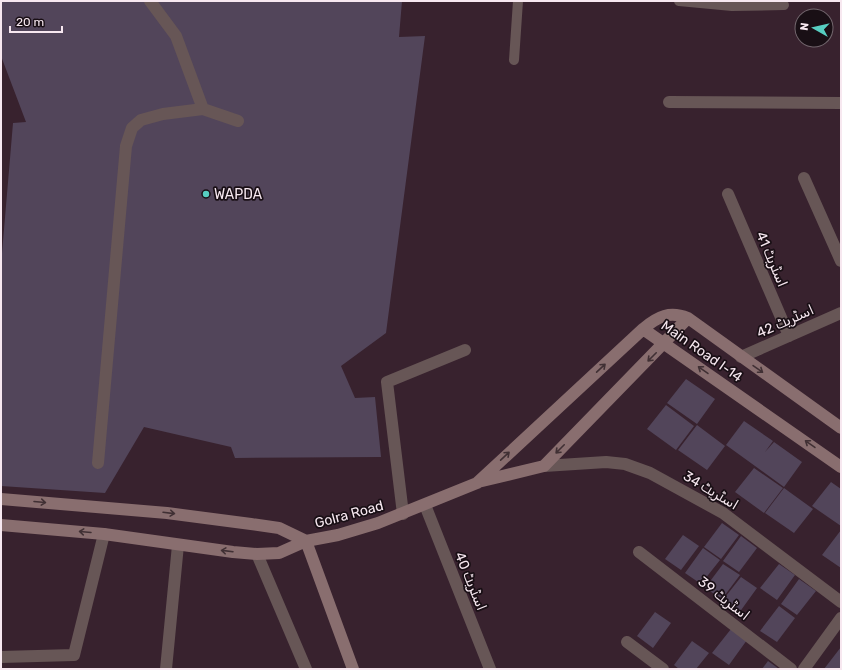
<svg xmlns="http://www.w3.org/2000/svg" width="842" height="670" viewBox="0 0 842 670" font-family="Rubik,Cairo,sans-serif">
	<rect width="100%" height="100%" fill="#38222e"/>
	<!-- building -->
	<path fill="#52455a" d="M 1,1 L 402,1 L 399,37 L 425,36 L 386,333 L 341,366 L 355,398 L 375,397 L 381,457 L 235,458 L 231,447 L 144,427 L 105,493 L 1,486 L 1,265 L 13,123 L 26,122 L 1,56 Z
		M 686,379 L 715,399 L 697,424 L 667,403 Z
		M 666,405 L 694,426 L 676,450 L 647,429 Z
		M 744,421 L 773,441 L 765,452 L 774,442 L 802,462 L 784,487 L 726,445 Z
		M 697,425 L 725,446 L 707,470 L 678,450 Z
		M 754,468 L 783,488 L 764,513 L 735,492 Z
		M 831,482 L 841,489 L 841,526 L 812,506 Z
		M 784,488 L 813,509 L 794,533 L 765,513 Z
		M 722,523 L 739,535 L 721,559 L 704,547 Z
		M 841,530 L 841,568 L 822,555 Z
		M 683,535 L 699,546 L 681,570 L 665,559 Z
		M 741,536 L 757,548 L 739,572 L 723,561 Z
		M 703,548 L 720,560 L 701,584 L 685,573 Z
		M 723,564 L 740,575 L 722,599 L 705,588 Z
		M 779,564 L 795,575 L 777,600 L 760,588 Z
		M 741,577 L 757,588 L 739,613 L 722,601 Z
		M 799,579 L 816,591 L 797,615 L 781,604 Z
		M 779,606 L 795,618 L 777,642 L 760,631 Z
		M 655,612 L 671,623 L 653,648 L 637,636 Z
		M 731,629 L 747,640 L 729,665 L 712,653 Z
		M 692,641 L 709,653 L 696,669 L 679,669 L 674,665 Z
		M 841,647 L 841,669 L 824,669 Z
		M 768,661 L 779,669 L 762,669 Z"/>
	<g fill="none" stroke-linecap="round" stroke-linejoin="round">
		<!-- service -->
		<path stroke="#675656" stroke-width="10" d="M 679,1 L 732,6 L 784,5
			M 514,60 L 518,1"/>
		<!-- minor -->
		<path stroke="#675656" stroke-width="12" d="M 150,1 L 176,36 L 203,109
			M 669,102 L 841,103
			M 804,178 L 841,261
			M 728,194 L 789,336
			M 741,357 L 841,313
			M 98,463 L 126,146 L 132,128 L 141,120 L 163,114 L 203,109 L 238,121
			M 544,466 L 606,462 L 625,464 L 650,473 L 723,513 L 841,602
			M 425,505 L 490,669
			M 403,514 L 387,382 L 465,350
			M 639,552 L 791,669
			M 257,554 L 306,669
			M 627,642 L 663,669
			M 1,657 L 74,655 L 104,534
			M 166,669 L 178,545
			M 804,669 L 841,618"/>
		<!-- secondary -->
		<path stroke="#896e6f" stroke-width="12" d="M 643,329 L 841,467
			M 478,482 L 544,466 L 688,318
			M 1,499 L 167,513 L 251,524 L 279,528 L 306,541
			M 1,525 L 104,534 L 233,552 L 257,554 L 279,553 L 306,541 L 338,535 L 378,523 L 477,483 L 643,329 C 658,316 670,311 688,318 L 841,428
			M 306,541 L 353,669"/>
	</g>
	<!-- one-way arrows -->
	<defs><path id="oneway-shaft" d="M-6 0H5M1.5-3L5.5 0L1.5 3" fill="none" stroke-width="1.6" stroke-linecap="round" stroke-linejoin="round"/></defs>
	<g stroke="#403034">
		<use href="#oneway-shaft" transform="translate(652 357) rotate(135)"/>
		<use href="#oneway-shaft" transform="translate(601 368) rotate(-43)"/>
		<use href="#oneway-shaft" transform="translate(758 369) rotate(35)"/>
		<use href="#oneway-shaft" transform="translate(703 370) rotate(-145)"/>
		<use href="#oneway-shaft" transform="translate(810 444) rotate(-145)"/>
		<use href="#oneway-shaft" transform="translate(560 449) rotate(135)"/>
		<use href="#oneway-shaft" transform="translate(505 456) rotate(-43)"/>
		<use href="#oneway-shaft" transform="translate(40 502) rotate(5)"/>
		<use href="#oneway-shaft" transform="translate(169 513) rotate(7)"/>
		<use href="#oneway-shaft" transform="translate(85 532) rotate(-175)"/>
		<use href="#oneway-shaft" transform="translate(227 551) rotate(-173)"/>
	</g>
	<!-- markers -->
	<circle fill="#57cec1" stroke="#190f15" stroke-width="1.5" cx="206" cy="194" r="4"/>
	<g text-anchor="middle" stroke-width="3.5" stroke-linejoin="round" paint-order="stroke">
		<!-- poi labels -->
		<g font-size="14" fill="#f7e8f0" stroke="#190f15" text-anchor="start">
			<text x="214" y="199">WAPDA</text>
		</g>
		<!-- street labels -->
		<g font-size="14" fill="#f7e8f0" stroke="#190f15">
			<text transform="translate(772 259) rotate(67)" y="5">اسٹریٹ 41</text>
			<text transform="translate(785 321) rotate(-24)" y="5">اسٹریٹ 42</text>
			<text transform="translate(702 351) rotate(35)" y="5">Main Road I-14</text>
			<text transform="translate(711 490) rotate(31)" y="5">اسٹریٹ 34</text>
			<text transform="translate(349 514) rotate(-15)" y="5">Golra Road</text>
			<text transform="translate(471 581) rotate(68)" y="5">اسٹریٹ 40</text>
			<text transform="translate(724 598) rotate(38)" y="5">اسٹریٹ 39</text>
		</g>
	</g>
	<!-- border -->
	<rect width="842" height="670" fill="none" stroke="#f7e8f0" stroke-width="4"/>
	<!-- north arrow -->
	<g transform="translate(814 28) rotate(278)"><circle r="19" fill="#190f15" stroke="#72666d"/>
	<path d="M0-3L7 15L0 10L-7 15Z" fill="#57cec1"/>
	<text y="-6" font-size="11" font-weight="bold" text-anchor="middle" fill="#f7e8f0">N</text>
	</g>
	<!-- scale -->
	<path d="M10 26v6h52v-6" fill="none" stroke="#f7e8f0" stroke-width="2"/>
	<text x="16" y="26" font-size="12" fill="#f7e8f0" stroke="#190f15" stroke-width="3" paint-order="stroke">20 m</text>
</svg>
